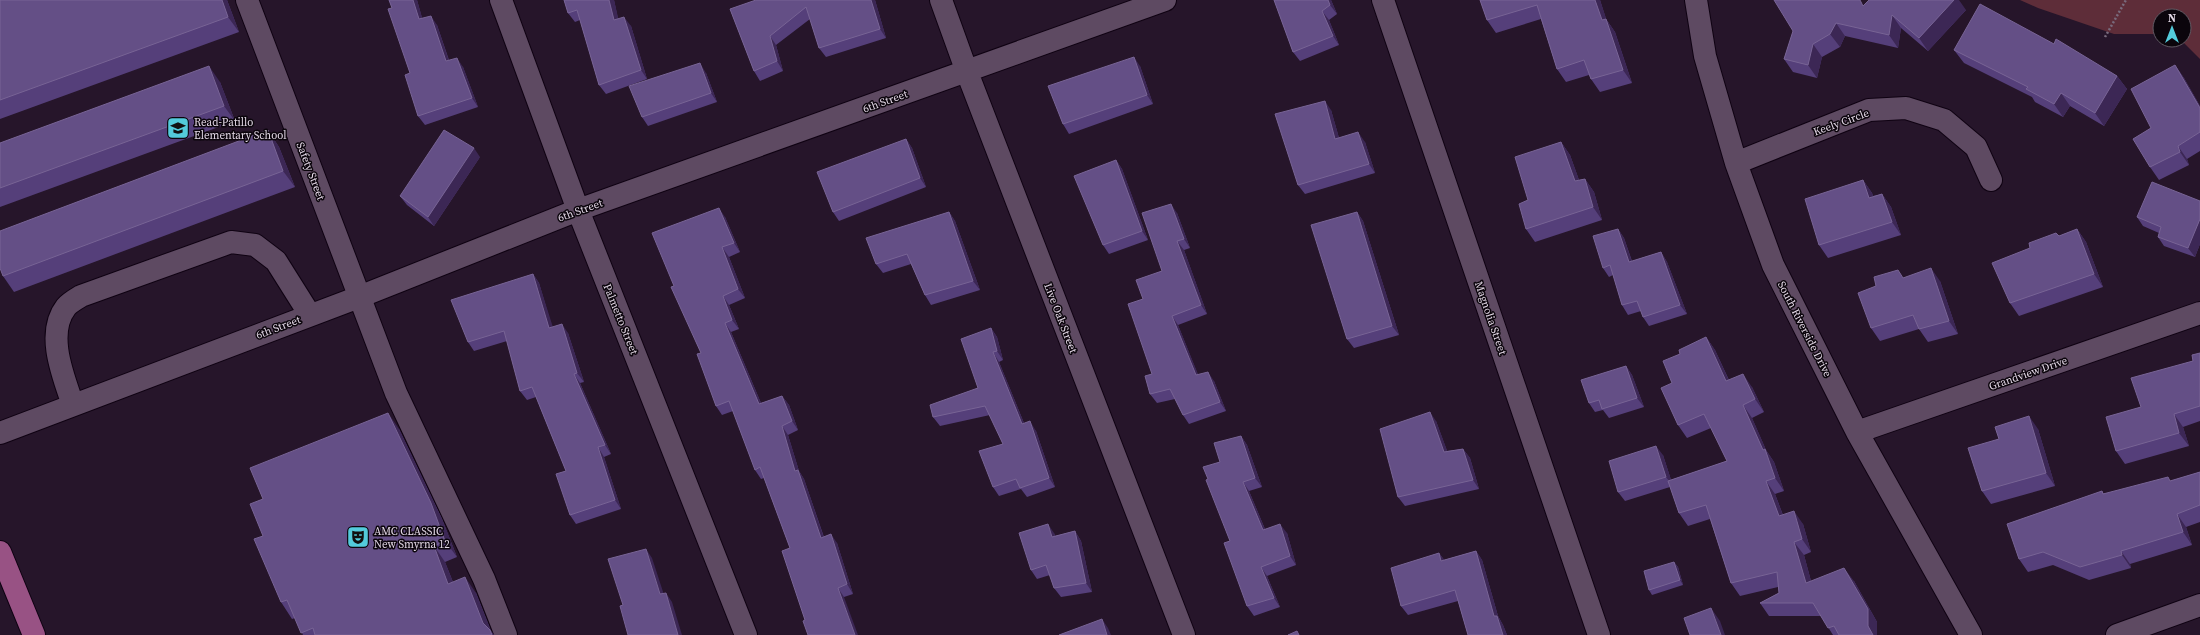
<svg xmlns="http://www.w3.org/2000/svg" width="2200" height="635" viewBox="0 0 2200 635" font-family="'Source Serif 4',serif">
	<rect width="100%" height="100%" fill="#26152a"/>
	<!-- green -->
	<path fill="#5e2d39" d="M 2020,0 L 2200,0 L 2200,59 L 2181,40 L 2184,40 L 2184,16 L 2160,16 L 2160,34 L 2114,34 L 2038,8 Z"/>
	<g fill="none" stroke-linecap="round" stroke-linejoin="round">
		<!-- minor casing -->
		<g stroke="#0f0212" stroke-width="24">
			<path id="minor" d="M 247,0 L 396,393 L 484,579 L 506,635
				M 501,0 L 578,210 L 746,635
				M 941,0 L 967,72 L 1184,635
				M 1383,0 L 1599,635
				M 1696,0 L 1705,56 L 1736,163 L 1773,265 L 1857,432 L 1971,635
				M 1736,163 L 1869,110 L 1906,108 L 1944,120 L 1976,147 L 1991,180
				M 73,405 C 64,378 45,334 66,307 C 69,303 76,299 81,296 L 231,242 L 255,245 L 276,261 L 310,315
				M 1857,432 L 2200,313
				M 0,433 L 359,297 L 578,210 L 1165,0
				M 2117,635 L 2200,605"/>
		</g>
		<!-- major casing -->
		<g stroke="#0f0212" stroke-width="24">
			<path id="major" d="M 0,552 L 34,635"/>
		</g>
		<!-- path -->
		<path stroke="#796b7d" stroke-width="2.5" stroke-dasharray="2 2" stroke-linecap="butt" d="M 2105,37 L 2126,0"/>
		<!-- minor -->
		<use href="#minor" stroke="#5e4a62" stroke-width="22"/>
		<!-- major -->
		<use href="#major" stroke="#985284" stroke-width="22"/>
	</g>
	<!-- wall -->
	<path fill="#553f7a" d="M 0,0 L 227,0 L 239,32 L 0,119 Z
		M 389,0 L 417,0 L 422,18 L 437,25 L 449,60 L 463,67 L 478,107 L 425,125 L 418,116 L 410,73 L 392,8 Z
		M 564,0 L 614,0 L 618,19 L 631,26 L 647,79 L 606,94 L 599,85 L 580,20 L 575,22 L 568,13 Z
		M 875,0 L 886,38 L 826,57 L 819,48 L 810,19 L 776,45 L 783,71 L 760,81 L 754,71 L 730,9 Z
		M 1274,0 L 1331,0 L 1337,14 L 1329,20 L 1339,45 L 1300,61 L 1293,52 Z
		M 1480,0 L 1600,0 L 1606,19 L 1615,32 L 1632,83 L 1600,92 L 1591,79 L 1589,75 L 1566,82 L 1557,69 L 1541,19 L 1496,33 L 1487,20 Z
		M 1864,5 L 1966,10 L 1928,51 L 1901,28 L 1898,48 L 1845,36 L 1840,47 L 1822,57 L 1817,78 L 1793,72 L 1784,59 L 1793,31 Z
		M 2054,44 L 2117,76 L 2127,89 L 2104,126 L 2070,106 L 2063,117 L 2035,102 L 2032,97 L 1964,63 L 1954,50 Z
		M 2175,65 L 2184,78 L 2200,106 L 2200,151 L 2187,159 L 2189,165 L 2159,180 L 2150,167 L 2151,128 Z
		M 1140,66 L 1153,104 L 1069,134 L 1063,124 Z
		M 706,73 L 717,102 L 648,126 L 642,117 Z
		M 220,82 L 235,121 L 0,207 L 0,143 Z
		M 1331,110 L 1339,138 L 1365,142 L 1375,173 L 1305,194 L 1298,185 Z
		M 268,130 L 279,147 L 295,187 L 14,292 L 3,276 Z
		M 906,139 L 912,148 L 926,187 L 839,221 L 833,212 Z
		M 1561,142 L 1570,155 L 1579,180 L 1585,179 L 1594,192 L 1602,220 L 1535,242 L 1526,229 L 1528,200 Z
		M 480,157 L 434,226 L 407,205 L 400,196 Z
		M 1116,160 L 1122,169 L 1148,240 L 1109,254 L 1103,245 Z
		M 1863,180 L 1872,193 L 1873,196 L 1882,194 L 1891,207 L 1901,235 L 1828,258 L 1819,245 Z
		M 2200,201 L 2200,244 L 2195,257 L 2164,246 L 2158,237 L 2159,233 L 2143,226 L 2137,217 Z
		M 949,212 L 955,221 L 980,290 L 931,305 L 925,295 L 911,264 L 883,273 L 876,264 Z
		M 1357,212 L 1363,221 L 1399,335 L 1354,348 L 1347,339 Z
		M 1177,213 L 1190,248 L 1184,250 L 1207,314 L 1178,325 L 1198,375 L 1214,381 L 1226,411 L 1189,424 L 1183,415 L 1175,399 L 1157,403 L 1150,394 L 1162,271 Z
		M 725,217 L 740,252 L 729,257 L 745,298 L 729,305 L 739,329 L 731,332 L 761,403 L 782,396 L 789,405 L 798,430 L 788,435 L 799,471 L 804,479 L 824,537 L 837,543 L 853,594 L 844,597 L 805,620 L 790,548 L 764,478 L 761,479 L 755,470 L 733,411 L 722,415 L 716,406 L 701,353 L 674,286 Z
		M 1618,229 L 1624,238 L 1632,261 L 1661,252 L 1667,262 L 1687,314 L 1649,326 L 1643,317 L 1641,311 L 1628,315 L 1622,305 L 1613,275 L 1609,277 L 1603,268 Z
		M 2077,229 L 2086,242 L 2103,287 L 2019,316 L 2010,303 L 2059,236 Z
		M 533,274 L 539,283 L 552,327 L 568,333 L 584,382 L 580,383 L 611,454 L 604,457 L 621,509 L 576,524 L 570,515 L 566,471 L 536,397 L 527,400 L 520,391 L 507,341 L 474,351 L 468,342 Z
		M 1904,278 L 1940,281 L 1958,334 L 1928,342 L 1919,329 L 1880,341 L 1871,328 Z
		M 991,328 L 997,337 L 1003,360 L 999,362 L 1024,423 L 1036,431 L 1055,487 L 1027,497 L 1021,489 L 999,496 L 993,487 L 1003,444 L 990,415 L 940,426 L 933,417 L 978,388 Z
		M 1706,337 L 1715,350 L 1729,380 L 1752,387 L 1764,412 L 1752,418 L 1766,450 L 1774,462 L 1784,491 L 1775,494 L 1783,515 L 1803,524 L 1811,552 L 1804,555 L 1811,581 L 1854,581 L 1877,622 L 1877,635 L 1833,635 L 1821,616 L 1769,616 L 1760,603 L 1779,593 L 1778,587 L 1740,596 L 1731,583 L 1710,519 L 1688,526 L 1679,513 L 1670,487 L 1625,501 L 1618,492 L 1663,455 L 1671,480 L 1727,461 L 1711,428 L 1687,438 L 1678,425 L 1672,383 L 1680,354 Z
		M 2200,353 L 2200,421 L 2183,427 L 2189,446 L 2125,464 L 2116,451 Z
		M 1626,366 L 1632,375 L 1644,407 L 1609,418 L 1603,410 L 1595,412 L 1589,403 Z
		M 1436,421 L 1447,451 L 1463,449 L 1470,458 L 1479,489 L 1405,506 L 1398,497 Z
		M 399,429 L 442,519 L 457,557 L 445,562 L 453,582 L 476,593 L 491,631 L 494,635 L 303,635 L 295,618 L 292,619 L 281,602 L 263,536 L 263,499 Z
		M 2038,429 L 2055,486 L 1991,504 L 1982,491 L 1999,439 Z
		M 1241,436 L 1247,445 L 1262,487 L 1249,491 L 1265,529 L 1287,533 L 1296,565 L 1267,576 L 1280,607 L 1254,616 L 1247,606 L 1230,541 L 1220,462 Z
		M 2200,472 L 2200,522 L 2186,527 L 2192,545 L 2130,564 L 2131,568 L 2089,580 L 2053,565 L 2028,572 L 2019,559 L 2102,491 L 2104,494 L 2170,481 Z
		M 1075,531 L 1081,541 L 1092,592 L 1061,597 L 1054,588 L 1050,575 L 1037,579 L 1031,570 L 1054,533 L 1055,536 Z
		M 1476,551 L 1482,560 L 1498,616 L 1503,625 L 1507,635 L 1468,635 L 1458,601 L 1408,615 L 1401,606 L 1439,553 L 1444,560 Z
		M 1674,562 L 1678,567 L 1683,585 L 1652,595 L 1649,590 Z"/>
	<!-- shaded-wall -->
	<path fill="#3c2755" d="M 222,0 L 227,0 L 239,32 L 228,17 Z
		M 413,0 L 417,0 L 425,28 L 419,19 Z
		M 609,0 L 614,0 L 621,30 L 614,20 Z
		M 871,0 L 875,0 L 886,38 L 880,29 Z
		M 1328,0 L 1331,0 L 1337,14 L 1330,5 Z
		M 1595,0 L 1600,0 L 1611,33 L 1602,20 Z
		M 1954,0 L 1959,0 L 1966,10 L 1928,51 L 1919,38 Z
		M 1322,11 L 1329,20 L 1339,45 L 1333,36 Z
		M 1892,15 L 1901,28 L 1898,48 L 1889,35 Z
		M 431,16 L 437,25 L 452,70 L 446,61 Z
		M 624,17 L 631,26 L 647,79 L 641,70 Z
		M 1606,19 L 1615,32 L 1632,83 L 1623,70 Z
		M 1836,23 L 1845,36 L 1840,47 L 1830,34 Z
		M 770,36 L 776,45 L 783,71 L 777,61 Z
		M 1813,44 L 1822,57 L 1817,78 L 1808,65 Z
		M 1134,57 L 1140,66 L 1153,104 L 1147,95 Z
		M 457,58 L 463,67 L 478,107 L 472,98 Z
		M 700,63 L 706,73 L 717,102 L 711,93 Z
		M 2175,65 L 2184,78 L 2200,106 L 2200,108 Z
		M 209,66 L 220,82 L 235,121 L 224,106 Z
		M 2117,76 L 2127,89 L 2104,126 L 2095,113 Z
		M 2061,93 L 2070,106 L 2063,117 L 2054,104 Z
		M 1325,101 L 1331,110 L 1342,148 L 1335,139 Z
		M 268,130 L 279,147 L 295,187 L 283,171 Z
		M 1358,132 L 1365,142 L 1375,173 L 1369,164 Z
		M 906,139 L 912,148 L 926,187 L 920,178 Z
		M 1561,142 L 1570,155 L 1584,194 L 1575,181 Z
		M 2178,146 L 2187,159 L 2189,165 L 2180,152 Z
		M 474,148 L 480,157 L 434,226 L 428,217 Z
		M 1116,160 L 1122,169 L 1148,240 L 1142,231 Z
		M 1585,179 L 1594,192 L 1602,220 L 1593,207 Z
		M 1863,180 L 1872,193 L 1878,210 L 1869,198 Z
		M 1882,194 L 1891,207 L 1901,235 L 1892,222 Z
		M 1171,204 L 1177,213 L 1190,248 L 1184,239 Z
		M 719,208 L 725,217 L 740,252 L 734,243 Z
		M 949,212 L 955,221 L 980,290 L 973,281 Z
		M 1357,212 L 1363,221 L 1399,335 L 1392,326 Z
		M 2200,219 L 2200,244 L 2195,257 L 2188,248 Z
		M 1618,229 L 1624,238 L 1635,271 L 1629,262 Z
		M 2077,229 L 2086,242 L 2103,287 L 2094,274 Z
		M 1177,241 L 1184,250 L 1207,314 L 1201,305 Z
		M 722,247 L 729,257 L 745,298 L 738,289 Z
		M 1661,252 L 1667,262 L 1687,314 L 1680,305 Z
		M 1931,268 L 1940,281 L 1958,334 L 1949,321 Z
		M 533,274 L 539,283 L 556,337 L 549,328 Z
		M 723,296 L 729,305 L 739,329 L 732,320 Z
		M 1172,316 L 1178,325 L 1202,384 L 1196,375 Z
		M 725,323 L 731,332 L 765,413 L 759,404 Z
		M 562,324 L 568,333 L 584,382 L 577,373 Z
		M 991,328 L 997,337 L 1003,360 L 997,351 Z
		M 1706,337 L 1715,350 L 1735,394 L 1726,381 Z
		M 993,352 L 999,362 L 1028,433 L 1022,424 Z
		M 1626,366 L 1632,375 L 1644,407 L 1637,398 Z
		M 1208,372 L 1214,381 L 1226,411 L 1220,402 Z
		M 574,374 L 580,383 L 611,454 L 605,445 Z
		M 1743,374 L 1752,387 L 1764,412 L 1755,399 Z
		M 782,396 L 789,405 L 798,430 L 792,421 Z
		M 1743,405 L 1752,418 L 1766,450 L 1774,462 L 1784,491 L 1775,478 Z
		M 1430,412 L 1436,421 L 1451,461 L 1444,452 Z
		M 388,413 L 399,429 L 442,519 L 457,557 L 445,541 Z
		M 2174,414 L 2183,427 L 2189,446 L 2179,433 Z
		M 2029,416 L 2038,429 L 2055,486 L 2046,473 Z
		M 1030,421 L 1036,431 L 1055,487 L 1049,478 Z
		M 782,426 L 788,435 L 799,471 L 804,479 L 827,547 L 821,538 L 795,471 Z
		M 1241,436 L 1247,445 L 1262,487 L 1255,478 Z
		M 1656,446 L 1663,455 L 1673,486 L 1666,477 Z
		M 598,447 L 604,457 L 621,509 L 615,500 Z
		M 1463,449 L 1470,458 L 1479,489 L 1473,480 Z
		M 1766,481 L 1775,494 L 1788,529 L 1779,516 Z
		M 1243,482 L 1249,491 L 1269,539 L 1263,530 Z
		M 1794,511 L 1803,524 L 1811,552 L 1802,539 Z
		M 2177,514 L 2186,527 L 2192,545 L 2183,532 Z
		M 1048,524 L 1054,533 L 1058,546 L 1052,537 Z
		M 1280,524 L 1287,533 L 1296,565 L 1290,556 Z
		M 1075,531 L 1081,541 L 1092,592 L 1086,583 Z
		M 831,534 L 837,543 L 853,594 L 847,584 Z
		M 1794,542 L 1804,555 L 1815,596 L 1806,583 Z
		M 434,546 L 445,562 L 460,600 L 448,584 Z
		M 646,549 L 652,558 L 667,604 L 660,594 Z
		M 1476,551 L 1482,560 L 1498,616 L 1503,625 L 1507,635 L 1503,635 L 1494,616 Z
		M 2121,551 L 2130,564 L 2131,568 L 2122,555 Z
		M 1439,553 L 1446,562 L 1441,561 Z
		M 1674,562 L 1678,567 L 1683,585 L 1680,580 Z
		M 1261,567 L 1267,576 L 1280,607 L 1274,598 Z
		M 1844,568 L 1854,581 L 1877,622 L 1877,635 L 1873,635 L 1868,626 Z
		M 465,577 L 476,593 L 491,631 L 494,635 L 491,635 L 483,623 Z
		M 838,588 L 844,597 L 858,635 L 855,635 Z
		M 666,593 L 672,602 L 682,635 L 678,635 Z
		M 1711,608 L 1720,621 L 1725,635 L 1721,635 Z
		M 1102,619 L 1108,628 L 1111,635 L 1107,635 Z"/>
	<!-- building -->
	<path fill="#644f86" stroke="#786495" d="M 0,0 L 222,0 L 228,17 L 0,100 Z
		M 389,0 L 413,0 L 419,19 L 431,16 L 446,61 L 457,58 L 472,98 L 418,116 L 405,75 L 410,73 L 388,9 L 392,8 Z
		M 564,0 L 609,0 L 614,20 L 624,17 L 641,70 L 599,85 L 577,10 L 568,13 Z
		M 756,0 L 871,0 L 880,29 L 819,48 L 806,7 L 770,36 L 777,61 L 754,71 L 730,9 Z
		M 1274,0 L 1328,0 L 1330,5 L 1322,11 L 1333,36 L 1293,52 Z
		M 1480,0 L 1595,0 L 1602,20 L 1606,19 L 1623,70 L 1591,79 L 1584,60 L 1557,69 L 1537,5 L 1487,20 Z
		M 1774,0 L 1860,0 L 1863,6 L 1869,0 L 1954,0 L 1919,38 L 1892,15 L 1889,35 L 1836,23 L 1830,34 L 1813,44 L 1808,65 L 1784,59 L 1793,31 Z
		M 1980,4 L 2054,44 L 2056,39 L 2117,76 L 2095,113 L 2061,93 L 2054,104 L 2026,89 L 2028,87 L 1954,50 Z
		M 1134,57 L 1147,95 L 1063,124 L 1048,86 Z
		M 700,63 L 711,93 L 642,117 L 629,86 Z
		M 2175,65 L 2200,108 L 2200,132 L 2178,146 L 2180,152 L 2150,167 L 2133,139 L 2151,128 L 2131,89 Z
		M 209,66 L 224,106 L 0,188 L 0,143 Z
		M 1325,101 L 1335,139 L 1358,132 L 1369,164 L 1298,185 L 1275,114 Z
		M 268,130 L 283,171 L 3,276 L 0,268 L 0,231 Z
		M 444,130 L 474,148 L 428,217 L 400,196 Z
		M 906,139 L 920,178 L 833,212 L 817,172 Z
		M 1561,142 L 1575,181 L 1585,179 L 1593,207 L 1526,229 L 1519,204 L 1528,200 L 1515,157 Z
		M 1116,160 L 1142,231 L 1103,245 L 1074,176 Z
		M 1863,180 L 1869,198 L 1882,194 L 1892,222 L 1819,245 L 1805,199 Z
		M 2152,182 L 2200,201 L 2200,219 L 2188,248 L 2158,237 L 2161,227 L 2137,217 Z
		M 1171,204 L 1184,239 L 1177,241 L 1201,305 L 1172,316 L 1196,375 L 1208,372 L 1220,402 L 1183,415 L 1170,389 L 1150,394 L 1145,376 L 1152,374 L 1128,304 L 1143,299 L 1136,280 L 1162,271 L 1142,213 Z
		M 719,208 L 734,243 L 722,247 L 738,289 L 723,296 L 732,320 L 725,323 L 759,404 L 782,396 L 792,421 L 782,426 L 795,471 L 798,470 L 821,538 L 831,534 L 847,584 L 838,588 L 855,635 L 808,635 L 803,621 L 805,620 L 782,551 L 790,548 L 760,467 L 755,470 L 729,401 L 716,406 L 697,354 L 701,353 L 671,287 L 674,286 L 652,233 Z
		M 949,212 L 973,281 L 925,295 L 907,254 L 876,264 L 866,238 Z
		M 1357,212 L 1392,326 L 1347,339 L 1311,225 Z
		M 1618,229 L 1629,262 L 1661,252 L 1680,305 L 1643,317 L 1637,301 L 1622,305 L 1610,265 L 1603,268 L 1593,236 Z
		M 2077,229 L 2094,274 L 2010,303 L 1992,263 L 2030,248 L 2029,243 L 2056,233 L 2059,236 Z
		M 1931,268 L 1949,321 L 1919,329 L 1913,315 L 1871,328 L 1858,293 L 1876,286 L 1874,277 L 1898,270 L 1903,278 Z
		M 533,274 L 549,328 L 562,324 L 577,373 L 574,374 L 605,445 L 598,447 L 615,500 L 570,515 L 556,474 L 566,471 L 532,387 L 520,391 L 504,331 L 468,342 L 451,300 Z
		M 991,328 L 997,351 L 993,352 L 1022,424 L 1030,421 L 1049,478 L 1020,488 L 1016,479 L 993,487 L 979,451 L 1003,444 L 985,406 L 933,417 L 930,405 L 978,388 L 961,339 Z
		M 1706,337 L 1726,381 L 1743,374 L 1755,399 L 1743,405 L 1763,450 L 1765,449 L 1775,478 L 1766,481 L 1779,516 L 1794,511 L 1802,539 L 1794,542 L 1806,583 L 1844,568 L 1868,609 L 1868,626 L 1873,635 L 1839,635 L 1834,626 L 1828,628 L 1813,603 L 1760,603 L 1779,593 L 1777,572 L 1731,583 L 1706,505 L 1679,513 L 1668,481 L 1727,461 L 1704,414 L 1678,425 L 1661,388 L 1672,383 L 1663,361 L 1680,354 L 1679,350 Z
		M 2200,353 L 2200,406 L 2174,414 L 2179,433 L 2116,451 L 2106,417 L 2141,407 L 2131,378 L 2193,361 L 2192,355 Z
		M 1626,366 L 1637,398 L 1602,409 L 1599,400 L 1589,403 L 1581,380 Z
		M 1430,412 L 1444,452 L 1463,449 L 1473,480 L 1398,497 L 1380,429 Z
		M 388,413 L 431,503 L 445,541 L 434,546 L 448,584 L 465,577 L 483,623 L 490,630 L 492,635 L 315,635 L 313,628 L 301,633 L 287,600 L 281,602 L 254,539 L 263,536 L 250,504 L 263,499 L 250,468 Z
		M 2029,416 L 2046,473 L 1982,491 L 1968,448 L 1999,439 L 1995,427 Z
		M 1241,436 L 1255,478 L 1243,482 L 1263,530 L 1280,524 L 1290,556 L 1261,567 L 1274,598 L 1247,606 L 1224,543 L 1230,541 L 1206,480 L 1208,479 L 1203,467 L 1220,462 L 1214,443 Z
		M 1656,446 L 1666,477 L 1618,492 L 1609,461 Z
		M 2200,472 L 2200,505 L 2177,514 L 2183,532 L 2121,551 L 2122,555 L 2080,567 L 2043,552 L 2019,559 L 2007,524 L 2102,491 L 2103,494 L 2168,477 L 2170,481 Z
		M 1048,524 L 1052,537 L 1075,531 L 1086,583 L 1054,588 L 1046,565 L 1031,570 L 1019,533 Z
		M 646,549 L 660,594 L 666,593 L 678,635 L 628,635 L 620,606 L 623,605 L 608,559 Z
		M 1476,551 L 1494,616 L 1497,616 L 1503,635 L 1468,635 L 1455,590 L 1401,606 L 1391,568 L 1439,553 L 1441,561 Z
		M 1674,562 L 1680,580 L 1649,590 L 1644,571 Z
		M 1711,608 L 1721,635 L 1690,635 L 1684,618 Z
		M 1102,619 L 1107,635 L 1059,635 Z
		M 1297,631 L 1299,635 L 1288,635 Z"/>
	<!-- icons -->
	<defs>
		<g id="school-square" transform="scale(1.15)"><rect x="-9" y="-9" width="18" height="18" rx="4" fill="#53cbdb" stroke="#0b050c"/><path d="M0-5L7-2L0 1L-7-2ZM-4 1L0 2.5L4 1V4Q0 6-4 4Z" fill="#111"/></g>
		<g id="theatre-square" transform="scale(1.15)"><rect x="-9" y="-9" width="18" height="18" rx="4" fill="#53cbdb" stroke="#0b050c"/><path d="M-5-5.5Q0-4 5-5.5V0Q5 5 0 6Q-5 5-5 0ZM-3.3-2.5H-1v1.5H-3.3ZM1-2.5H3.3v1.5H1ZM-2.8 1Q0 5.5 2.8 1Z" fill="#111"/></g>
	</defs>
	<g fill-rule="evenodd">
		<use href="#school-square" x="178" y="128"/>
		<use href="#theatre-square" x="358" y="537"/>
	</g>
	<g text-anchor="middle" stroke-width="3" stroke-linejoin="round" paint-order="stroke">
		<!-- street labels -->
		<g font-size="11" fill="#e3d8e6" stroke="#0b050c">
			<text transform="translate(885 101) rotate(-20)" y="4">6th Street</text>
			<text transform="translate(1841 122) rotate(-20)" y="4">Keely Circle</text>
			<text transform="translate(311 171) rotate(69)" y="4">Safety Street</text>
			<text transform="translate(580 210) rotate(-20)" y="4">6th Street</text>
			<text transform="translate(1061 318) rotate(69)" y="4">Live Oak Street</text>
			<text transform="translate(1491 318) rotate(71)" y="4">Magnolia Street</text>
			<text transform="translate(621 319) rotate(68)" y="4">Palmetto Street</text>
			<text transform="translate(278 327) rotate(-21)" y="4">6th Street</text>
			<text transform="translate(1805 329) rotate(63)" y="4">South Riverside Drive</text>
			<text transform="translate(2028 373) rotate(-19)" y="4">Grandview Drive</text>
		</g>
		<!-- poi labels -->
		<g font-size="11" fill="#e3d8e6" stroke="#0b050c" text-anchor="start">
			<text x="194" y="126">Read-Patillo<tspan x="194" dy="13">Elementary School</tspan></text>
			<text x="374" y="535">AMC CLASSIC<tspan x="374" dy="13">New Smyrna 12</tspan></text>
		</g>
	</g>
	<!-- north arrow -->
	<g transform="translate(2172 28)"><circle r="19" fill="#0b050c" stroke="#615963"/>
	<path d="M0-3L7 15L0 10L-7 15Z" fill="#53cbdb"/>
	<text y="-6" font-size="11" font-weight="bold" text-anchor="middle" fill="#e3d8e6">N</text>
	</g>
</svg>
